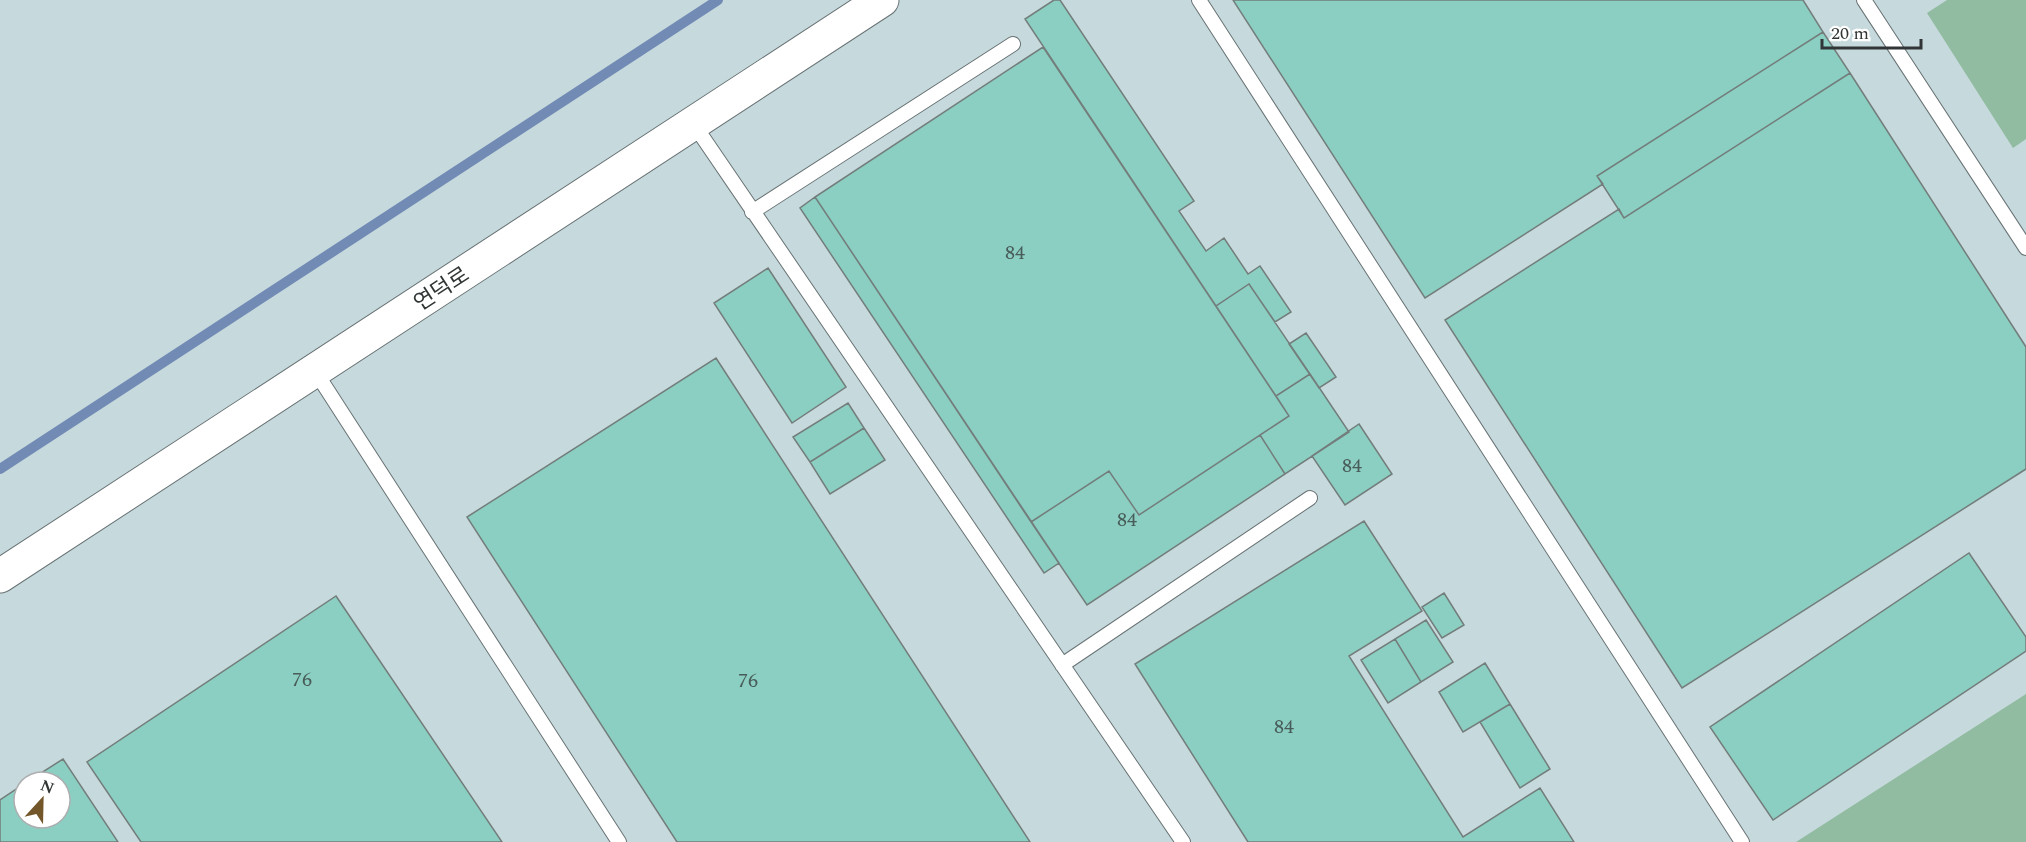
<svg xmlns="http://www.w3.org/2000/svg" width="2026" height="842" viewBox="0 0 2026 842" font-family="Spectral,'Noto Sans KR',serif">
	<rect width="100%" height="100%" fill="#dbe5e7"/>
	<!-- built -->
	<path fill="#c6d9dc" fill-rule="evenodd" d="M 0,0 L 2026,0 L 2026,842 L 0,842 ZM 24,782 L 60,782 L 60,818 L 24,818 Z"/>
	<!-- green -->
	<path fill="#91bca1" d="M 1947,0 L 2026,0 L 2026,139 L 2013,148 L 1927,13 Z
		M 2026,694 L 2026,842 L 1796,842 Z"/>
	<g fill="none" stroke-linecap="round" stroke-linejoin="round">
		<!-- stream -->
		<path stroke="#728bb5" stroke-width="10" d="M 0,469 L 718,0"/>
	</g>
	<!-- building -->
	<path fill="#8bcfc3" stroke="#737d7b" stroke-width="1.5" d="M 1054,0 L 1060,0 L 1194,201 L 1179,211 L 1206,251 L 1224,238 L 1248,274 L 1260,266 L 1291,312 L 1275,322 L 1249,284 L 1216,306 L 1025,19 Z
		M 1233,0 L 1803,0 L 1823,32 L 1597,176 L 1603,184 L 1425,298 Z
		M 1823,32 L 1850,73 L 1624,218 L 1597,176 Z
		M 1043,47 L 1289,416 L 1139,515 L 1109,471 L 1031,522 L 815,197 Z
		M 1850,73 L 2026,347 L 2026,469 L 1682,688 L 1445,320 L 1619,209 L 1624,218 Z
		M 815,197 L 1059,563 L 1044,573 L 800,208 Z
		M 768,268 L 846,387 L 792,423 L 714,303 Z
		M 1249,284 L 1310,374 L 1276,396 L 1216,306 Z
		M 1306,333 L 1336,377 L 1319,388 L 1289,344 Z
		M 716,358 L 1030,842 L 677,842 L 467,517 Z
		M 1310,374 L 1349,432 L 1285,474 L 1260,435 L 1289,416 L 1276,396 Z
		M 848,403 L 864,428 L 810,462 L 793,437 Z
		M 1359,424 L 1392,474 L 1345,505 L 1312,456 Z
		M 864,428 L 885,460 L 830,494 L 810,462 Z
		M 1260,435 L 1285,474 L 1087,605 L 1031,522 L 1109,471 L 1139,515 Z
		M 1364,521 L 1422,611 L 1349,656 L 1463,837 L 1540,788 L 1574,842 L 1248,842 L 1135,664 Z
		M 1969,553 L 2026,637 L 2026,651 L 1773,820 L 1710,727 Z
		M 1444,593 L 1464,625 L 1442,638 L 1422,607 Z
		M 336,596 L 502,842 L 141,842 L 87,762 Z
		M 1426,620 L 1453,662 L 1421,682 L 1395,639 Z
		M 1395,639 L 1421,682 L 1388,703 L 1361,660 Z
		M 1485,663 L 1510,704 L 1463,732 L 1439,692 Z
		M 1510,704 L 1550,769 L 1520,788 L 1480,722 Z
		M 63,759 L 118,842 L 0,842 L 0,800 L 24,784 L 24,818 L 60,818 L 60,782 L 27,782 Z"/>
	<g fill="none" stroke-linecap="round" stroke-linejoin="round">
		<!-- service casing -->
		<g stroke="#697375" stroke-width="16">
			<path id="service" d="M 1199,0 L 1742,842
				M 1864,0 L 2026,248
				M 693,123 L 1183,842
				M 752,212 L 1013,44
				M 315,371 L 619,842
				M 1062,665 L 1310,498"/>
		</g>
		<!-- tertiary casing -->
		<g stroke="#697375" stroke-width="35">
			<path id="tertiary" d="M 0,576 L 882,0"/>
		</g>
		<!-- service -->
		<use href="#service" stroke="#fff" stroke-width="14"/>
		<!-- tertiary -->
		<use href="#tertiary" stroke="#fff" stroke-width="33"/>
	</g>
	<g text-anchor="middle" stroke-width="5" stroke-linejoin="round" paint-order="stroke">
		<!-- number labels -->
		<g font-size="20" fill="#485c59">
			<text x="1015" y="259">84</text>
			<text x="1352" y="472">84</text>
			<text x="1127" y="526">84</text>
			<text x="302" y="686">76</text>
			<text x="748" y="687">76</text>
			<text x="1284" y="733">84</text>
		</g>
		<!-- street labels -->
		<g font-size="22" fill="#313536" stroke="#fff">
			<text transform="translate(441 288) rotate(-33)" y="8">연덕로</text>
		</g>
	</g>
	<!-- north arrow -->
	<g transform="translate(42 800) rotate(22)"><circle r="28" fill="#ffffff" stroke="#adaeaf" stroke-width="1.5"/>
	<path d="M0-4.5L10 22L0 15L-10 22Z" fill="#73572a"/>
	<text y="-9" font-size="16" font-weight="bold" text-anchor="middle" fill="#313536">N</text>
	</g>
	<!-- scale -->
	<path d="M1822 39v9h99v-9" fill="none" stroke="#313536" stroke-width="3"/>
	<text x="1831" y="39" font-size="18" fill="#313536" stroke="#ffffff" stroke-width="4.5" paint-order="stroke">20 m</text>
</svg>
